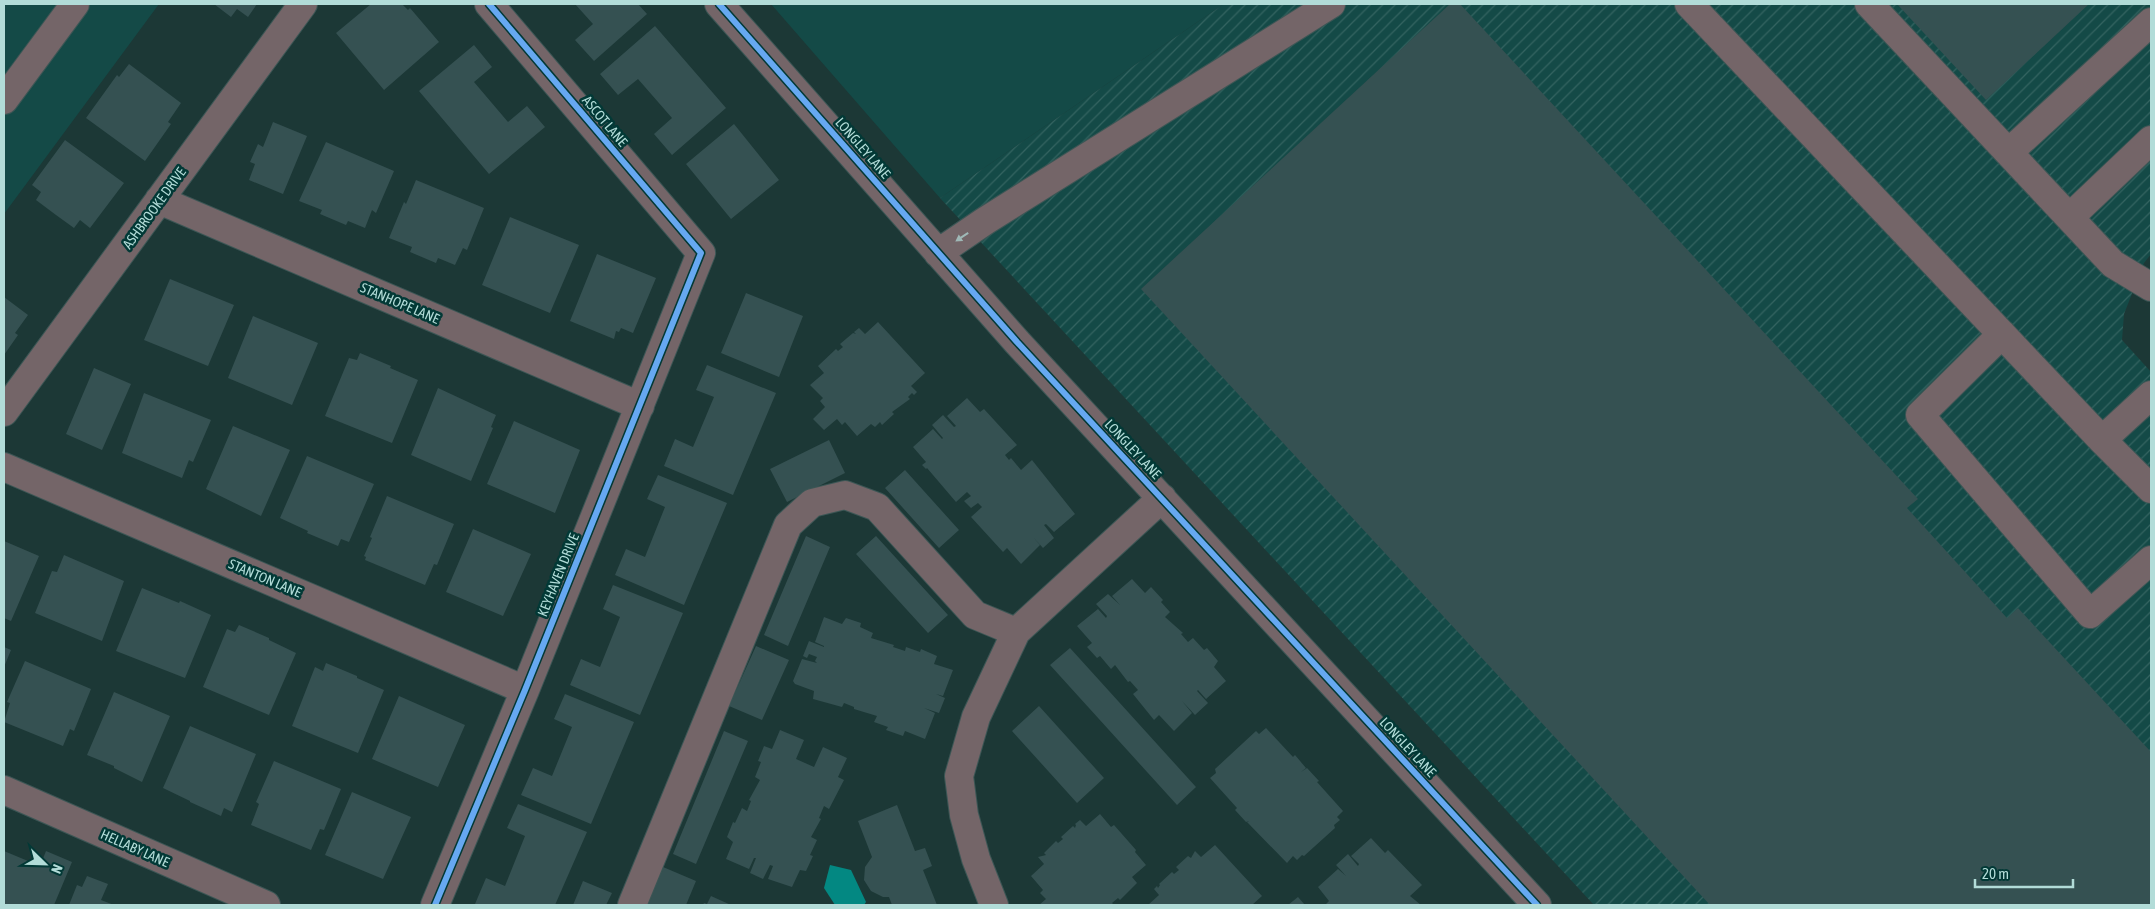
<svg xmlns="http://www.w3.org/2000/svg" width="2155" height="909" viewBox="0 0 2155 909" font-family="'Asap Condensed',sans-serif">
	<defs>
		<pattern id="industrial-furrows" width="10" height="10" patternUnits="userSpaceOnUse" patternTransform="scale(1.25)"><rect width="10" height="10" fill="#144a47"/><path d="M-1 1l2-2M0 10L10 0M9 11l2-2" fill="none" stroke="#346461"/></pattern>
	</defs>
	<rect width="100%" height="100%" fill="#1c3836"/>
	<!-- built -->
	<path fill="#144a47" d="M 4,4 L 159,4 L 4,214 Z
		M 771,4 L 1224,4 L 940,198 Z"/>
	<!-- industrial -->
	<path fill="url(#industrial-furrows)" d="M 1224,4 L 2151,4 L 2151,254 L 2144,263 L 2124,314 L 2122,340 L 2151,372 L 2151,905 L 1594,905 L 940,198 Z"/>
	<!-- water -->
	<path fill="#038882" d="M 830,865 L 851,870 L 866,902 L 864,905 L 835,905 L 824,888 Z"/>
	<!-- building -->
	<path fill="#355152" d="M 214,4 L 257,4 L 248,17 L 237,9 L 231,17 Z
		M 371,4 L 402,4 L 408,10 L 410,8 L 439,42 L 384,90 L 336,33 Z
		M 575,4 L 638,4 L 647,14 L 594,61 L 575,40 L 593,24 Z
		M 1450,4 L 1460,4 L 1918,499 L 1907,508 L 2007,618 L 2018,608 L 2151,752 L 2151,905 L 1710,905 L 1141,289 Z
		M 1897,4 L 2089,4 L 1986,100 Z
		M 655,26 L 726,108 L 672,155 L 654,134 L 672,118 L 638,79 L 618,95 L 600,74 Z
		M 474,45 L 492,67 L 474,82 L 508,122 L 527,106 L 545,127 L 489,174 L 419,91 Z
		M 129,64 L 181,103 L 168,122 L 171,124 L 145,161 L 86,118 L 117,75 L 119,77 Z
		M 273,122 L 307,136 L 283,194 L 249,180 L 255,164 L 250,162 L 258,144 L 263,147 Z
		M 734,124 L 779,180 L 731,219 L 686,164 Z
		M 65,140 L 124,183 L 90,228 L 80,220 L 74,228 L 56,215 L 36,200 L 41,192 L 32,185 Z
		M 326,142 L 394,171 L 376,213 L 372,210 L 365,228 L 348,221 L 346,225 L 320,214 L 322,210 L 299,201 Z
		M 416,180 L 484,208 L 467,250 L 463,248 L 455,265 L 438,258 L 436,263 L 410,252 L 412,247 L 389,238 L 404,202 L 406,204 Z
		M 510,217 L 579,245 L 550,313 L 482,285 Z
		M 597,254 L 656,278 L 633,333 L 621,328 L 619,332 L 616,331 L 614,339 L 570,321 Z
		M 170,279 L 234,305 L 208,366 L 144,340 Z
		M 746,293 L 803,316 L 779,377 L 721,353 Z
		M 4,297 L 28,315 L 15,333 L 18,335 L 4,355 Z
		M 253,316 L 318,343 L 292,405 L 228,378 Z
		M 878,322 L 925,373 L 911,386 L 917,392 L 914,395 L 912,393 L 908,397 L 910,399 L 892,412 L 894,414 L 882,425 L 880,422 L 875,427 L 871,424 L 857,436 L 845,422 L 842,425 L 837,419 L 824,430 L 813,419 L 825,407 L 820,401 L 823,398 L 810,385 L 824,373 L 818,366 L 836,349 L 838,351 L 843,347 L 840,344 L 853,333 L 856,334 L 854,332 L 859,328 L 865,334 Z
		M 360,353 L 391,366 L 390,368 L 418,380 L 392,443 L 325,416 L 349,358 L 357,360 Z
		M 707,365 L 776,393 L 733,495 L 664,466 L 675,439 L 693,447 L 714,397 L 696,390 Z
		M 94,368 L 131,384 L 102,450 L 66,434 Z
		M 438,388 L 496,415 L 491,427 L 493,428 L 471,481 L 411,455 Z
		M 144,393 L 211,420 L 193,462 L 189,460 L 182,478 L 122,453 Z
		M 967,398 L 980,412 L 984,409 L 1017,445 L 1005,455 L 1009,460 L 1011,458 L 1021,470 L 1032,460 L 1075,514 L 1054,532 L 1046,524 L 1044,525 L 1054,538 L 1043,548 L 1033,537 L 1040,545 L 1021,564 L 1007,548 L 1003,552 L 971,517 L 982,507 L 978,503 L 971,508 L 964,501 L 971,496 L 967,492 L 956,502 L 927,468 L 926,469 L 922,465 L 926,462 L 913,447 L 933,429 L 942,439 L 943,438 L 932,425 L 943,415 L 954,427 L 956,426 L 947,416 Z
		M 514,421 L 580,450 L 555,513 L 487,484 Z
		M 233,426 L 290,450 L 261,516 L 206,489 Z
		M 829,440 L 845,473 L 787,502 L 770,469 Z
		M 307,456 L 374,484 L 349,542 L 341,539 L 338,546 L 307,533 L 308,531 L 280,518 Z
		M 905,470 L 959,530 L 939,548 L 885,488 Z
		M 658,475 L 727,503 L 684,605 L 615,575 L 626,549 L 645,557 L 665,507 L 647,499 Z
		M 387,496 L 454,524 L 437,565 L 434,564 L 425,585 L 365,560 L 366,557 L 364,556 L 372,538 L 370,537 Z
		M 473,529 L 531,554 L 503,616 L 446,592 Z
		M 806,536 L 830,547 L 788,646 L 764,635 Z
		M 876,536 L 948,615 L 928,633 L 856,554 Z
		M 4,541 L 39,556 L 11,621 L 4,618 Z
		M 64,555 L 124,581 L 102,641 L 35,613 L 52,571 L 57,572 Z
		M 1132,579 L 1145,593 L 1151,587 L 1163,600 L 1161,602 L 1170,612 L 1165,617 L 1183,633 L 1181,634 L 1188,642 L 1193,638 L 1204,650 L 1207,648 L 1218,661 L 1214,667 L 1226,681 L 1206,699 L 1198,690 L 1197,691 L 1208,703 L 1195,715 L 1182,701 L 1192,713 L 1174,731 L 1159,715 L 1154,720 L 1133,694 L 1138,690 L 1130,681 L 1128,682 L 1115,665 L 1111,669 L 1100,656 L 1097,658 L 1087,647 L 1092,643 L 1077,626 L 1098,609 L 1106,618 L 1107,616 L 1096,604 L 1108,594 L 1120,605 L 1112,596 Z
		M 613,585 L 683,613 L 640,715 L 570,685 L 581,659 L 600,667 L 620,617 L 603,609 Z
		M 142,588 L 179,603 L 180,601 L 211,615 L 185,678 L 116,651 Z
		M 824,617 L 842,624 L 846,618 L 861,623 L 860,627 L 873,633 L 871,638 L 894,645 L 893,647 L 905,651 L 906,647 L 920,652 L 921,649 L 937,656 L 934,664 L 953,670 L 943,696 L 936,694 L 945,698 L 939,713 L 924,708 L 935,713 L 925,739 L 905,731 L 903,736 L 886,730 L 888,727 L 874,722 L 877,716 L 854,709 L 854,707 L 844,703 L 842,707 L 813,699 L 814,691 L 795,684 L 793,681 L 802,659 L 817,663 L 815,661 L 817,657 L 809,654 L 807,658 L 803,656 L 809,641 L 824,647 L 824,646 L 815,642 Z
		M 239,625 L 269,638 L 269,640 L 296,653 L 269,715 L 203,687 L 227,629 L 235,632 Z
		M 756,646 L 789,660 L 762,720 L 729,706 Z
		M 4,647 L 11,650 L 4,667 Z
		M 1070,648 L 1196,787 L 1177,805 L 1050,665 Z
		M 25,661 L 91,689 L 74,731 L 70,729 L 63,746 L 4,722 L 10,703 L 7,702 Z
		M 326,663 L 357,676 L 357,678 L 384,690 L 358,753 L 292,726 L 315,667 L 323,671 Z
		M 114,692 L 170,716 L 142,782 L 114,768 L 114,766 L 87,755 Z
		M 565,694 L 634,722 L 591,824 L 521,795 L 533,768 L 552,776 L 572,727 L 554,719 Z
		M 399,696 L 465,725 L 438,787 L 372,759 Z
		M 1039,706 L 1104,778 L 1077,803 L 1012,731 Z
		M 190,726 L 256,754 L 232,812 L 224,808 L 221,816 L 190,802 L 190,801 L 163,788 Z
		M 1266,728 L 1293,757 L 1295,755 L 1306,768 L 1301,772 L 1307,768 L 1319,781 L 1317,782 L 1343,811 L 1337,817 L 1340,820 L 1334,825 L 1335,828 L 1304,856 L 1302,855 L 1297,860 L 1293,856 L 1287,863 L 1247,822 L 1249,821 L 1246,822 L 1235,810 L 1237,808 L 1210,778 L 1216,773 L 1215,769 L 1256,731 L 1259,734 Z
		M 780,730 L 804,740 L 796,759 L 814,767 L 823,747 L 847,758 L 838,777 L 844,780 L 829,809 L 824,806 L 819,818 L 821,819 L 811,837 L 817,840 L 810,855 L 813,856 L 806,871 L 800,870 L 792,887 L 768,879 L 773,866 L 770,865 L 763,879 L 750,873 L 756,858 L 754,858 L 749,869 L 726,859 L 733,842 L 727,837 L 733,822 L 735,823 L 742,808 L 747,811 L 751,801 L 749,800 L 760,780 L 755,777 L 761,762 L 758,761 L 764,746 L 772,749 Z
		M 724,731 L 748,741 L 696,864 L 673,854 Z
		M 274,761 L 341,789 L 324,830 L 320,829 L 311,850 L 251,825 L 259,804 L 256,802 Z
		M 352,792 L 411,817 L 383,879 L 325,855 Z
		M 518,804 L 587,832 L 555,905 L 478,905 L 475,904 L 486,878 L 505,886 L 525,836 L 507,828 Z
		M 897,805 L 915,851 L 925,848 L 932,866 L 923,870 L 937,905 L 892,905 L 889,897 L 883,897 L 871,891 L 864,880 L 865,867 L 872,857 L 858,821 Z
		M 1100,814 L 1111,827 L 1114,825 L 1136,850 L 1135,852 L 1146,865 L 1132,877 L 1137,883 L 1120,900 L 1118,898 L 1112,903 L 1114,905 L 1039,905 L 1046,899 L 1040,893 L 1043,890 L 1031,876 L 1044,864 L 1038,857 L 1046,855 L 1044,853 L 1056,841 L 1058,843 L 1063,839 L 1061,837 L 1073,826 L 1075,828 L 1076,825 L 1075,824 L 1080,820 L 1086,826 Z
		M 1371,838 L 1385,853 L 1388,850 L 1422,885 L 1410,896 L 1421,905 L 1327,905 L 1326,904 L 1329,901 L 1318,887 L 1338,869 L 1346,876 L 1336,865 L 1348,854 L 1358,866 L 1359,864 L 1351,856 Z
		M 1215,845 L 1262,896 L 1252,905 L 1148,905 L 1159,895 L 1154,889 L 1157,886 L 1158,888 L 1160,885 L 1159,884 L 1172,872 L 1174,874 L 1179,870 L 1176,867 L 1188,856 L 1191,858 L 1195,851 L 1201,857 Z
		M 4,851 L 40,866 L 46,851 L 72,862 L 54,905 L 4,905 Z
		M 663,867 L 696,881 L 686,905 L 646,905 Z
		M 87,876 L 108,884 L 101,900 L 114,905 L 69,905 L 77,885 L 82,887 Z
		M 583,881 L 612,893 L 606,905 L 573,905 Z
		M 711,896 L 731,905 L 703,905 L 704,903 L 707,904 Z
		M 1298,897 L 1305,905 L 1288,905 Z"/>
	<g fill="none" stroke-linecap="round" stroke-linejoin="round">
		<!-- minor casing -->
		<g stroke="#3c5655" stroke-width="30">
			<path id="minor" d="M 719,4 L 1017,342 L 1537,905
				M 1689,4 L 2102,440
				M 1869,4 L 2113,264 L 2151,287
				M 4,100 L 75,4
				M 2009,152 L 2151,22
				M 159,200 L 640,406
				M 2070,217 L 2151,140
				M 938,253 L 985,221 L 1331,4
				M 2002,334 L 1920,415 L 2090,614 L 2151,560
				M 2151,395 L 2102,440 L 2151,489
				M 4,412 L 303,4
				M 4,467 L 525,690
				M 4,790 L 266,905
				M 435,905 L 525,690 L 701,253 L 489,4
				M 632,905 L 788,525 L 812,503 L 845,495 L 877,507 L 975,615 L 1016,632
				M 994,905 L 976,859 L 964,815 L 959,776 L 976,717 L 1016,632 L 1162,498"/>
		</g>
		<!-- minor -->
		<use href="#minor" stroke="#746568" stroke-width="28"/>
		<!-- cycleway casing -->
		<g stroke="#023936" stroke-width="9">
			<path id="cycleway" d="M 719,4 L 1017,342 L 1537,905
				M 435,905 L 525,690 L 701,253 L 489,4"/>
		</g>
		<!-- cycleway -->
		<use href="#cycleway" stroke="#66a8f1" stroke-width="6"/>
	</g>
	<!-- one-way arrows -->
	<defs><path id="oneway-solid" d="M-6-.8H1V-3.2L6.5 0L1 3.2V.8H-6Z" transform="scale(1.25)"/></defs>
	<use fill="#9fb8b6" href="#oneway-solid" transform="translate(962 237) rotate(146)"/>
	<g text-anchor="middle" stroke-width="5" stroke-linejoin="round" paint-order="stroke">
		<!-- street labels -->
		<g font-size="14" fill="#b2dcd8" stroke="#023936">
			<text transform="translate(605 121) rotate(50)" y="5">ASCOT LANE</text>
			<text transform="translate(863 148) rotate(49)" y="5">LONGLEY LANE</text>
			<text transform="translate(154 208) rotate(-54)" y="5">ASHBROOKE DRIVE</text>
			<text transform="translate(400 303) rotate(23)" y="5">STANHOPE LANE</text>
			<text transform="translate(1133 449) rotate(47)" y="5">LONGLEY LANE</text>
			<text transform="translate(558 575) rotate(-68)" y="5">KEYHAVEN DRIVE</text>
			<text transform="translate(265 578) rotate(23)" y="5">STANTON LANE</text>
			<text transform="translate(1408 747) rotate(47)" y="5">LONGLEY LANE</text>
			<text transform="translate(135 848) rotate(24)" y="5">HELLABY LANE</text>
		</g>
	</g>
	<!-- border -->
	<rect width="2155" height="909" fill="none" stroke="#b2dcd8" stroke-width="10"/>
	<!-- north arrow -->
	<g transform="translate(45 864) rotate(113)" stroke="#023936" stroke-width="4" paint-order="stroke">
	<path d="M0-4L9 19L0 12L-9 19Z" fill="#b2dcd8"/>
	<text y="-8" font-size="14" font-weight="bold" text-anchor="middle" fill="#b2dcd8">N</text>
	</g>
	<!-- scale -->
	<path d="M1975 879v8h98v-8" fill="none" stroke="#b2dcd8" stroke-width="2.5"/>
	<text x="1982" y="879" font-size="15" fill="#b2dcd8" stroke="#023936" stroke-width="4" paint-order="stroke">20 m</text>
</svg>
